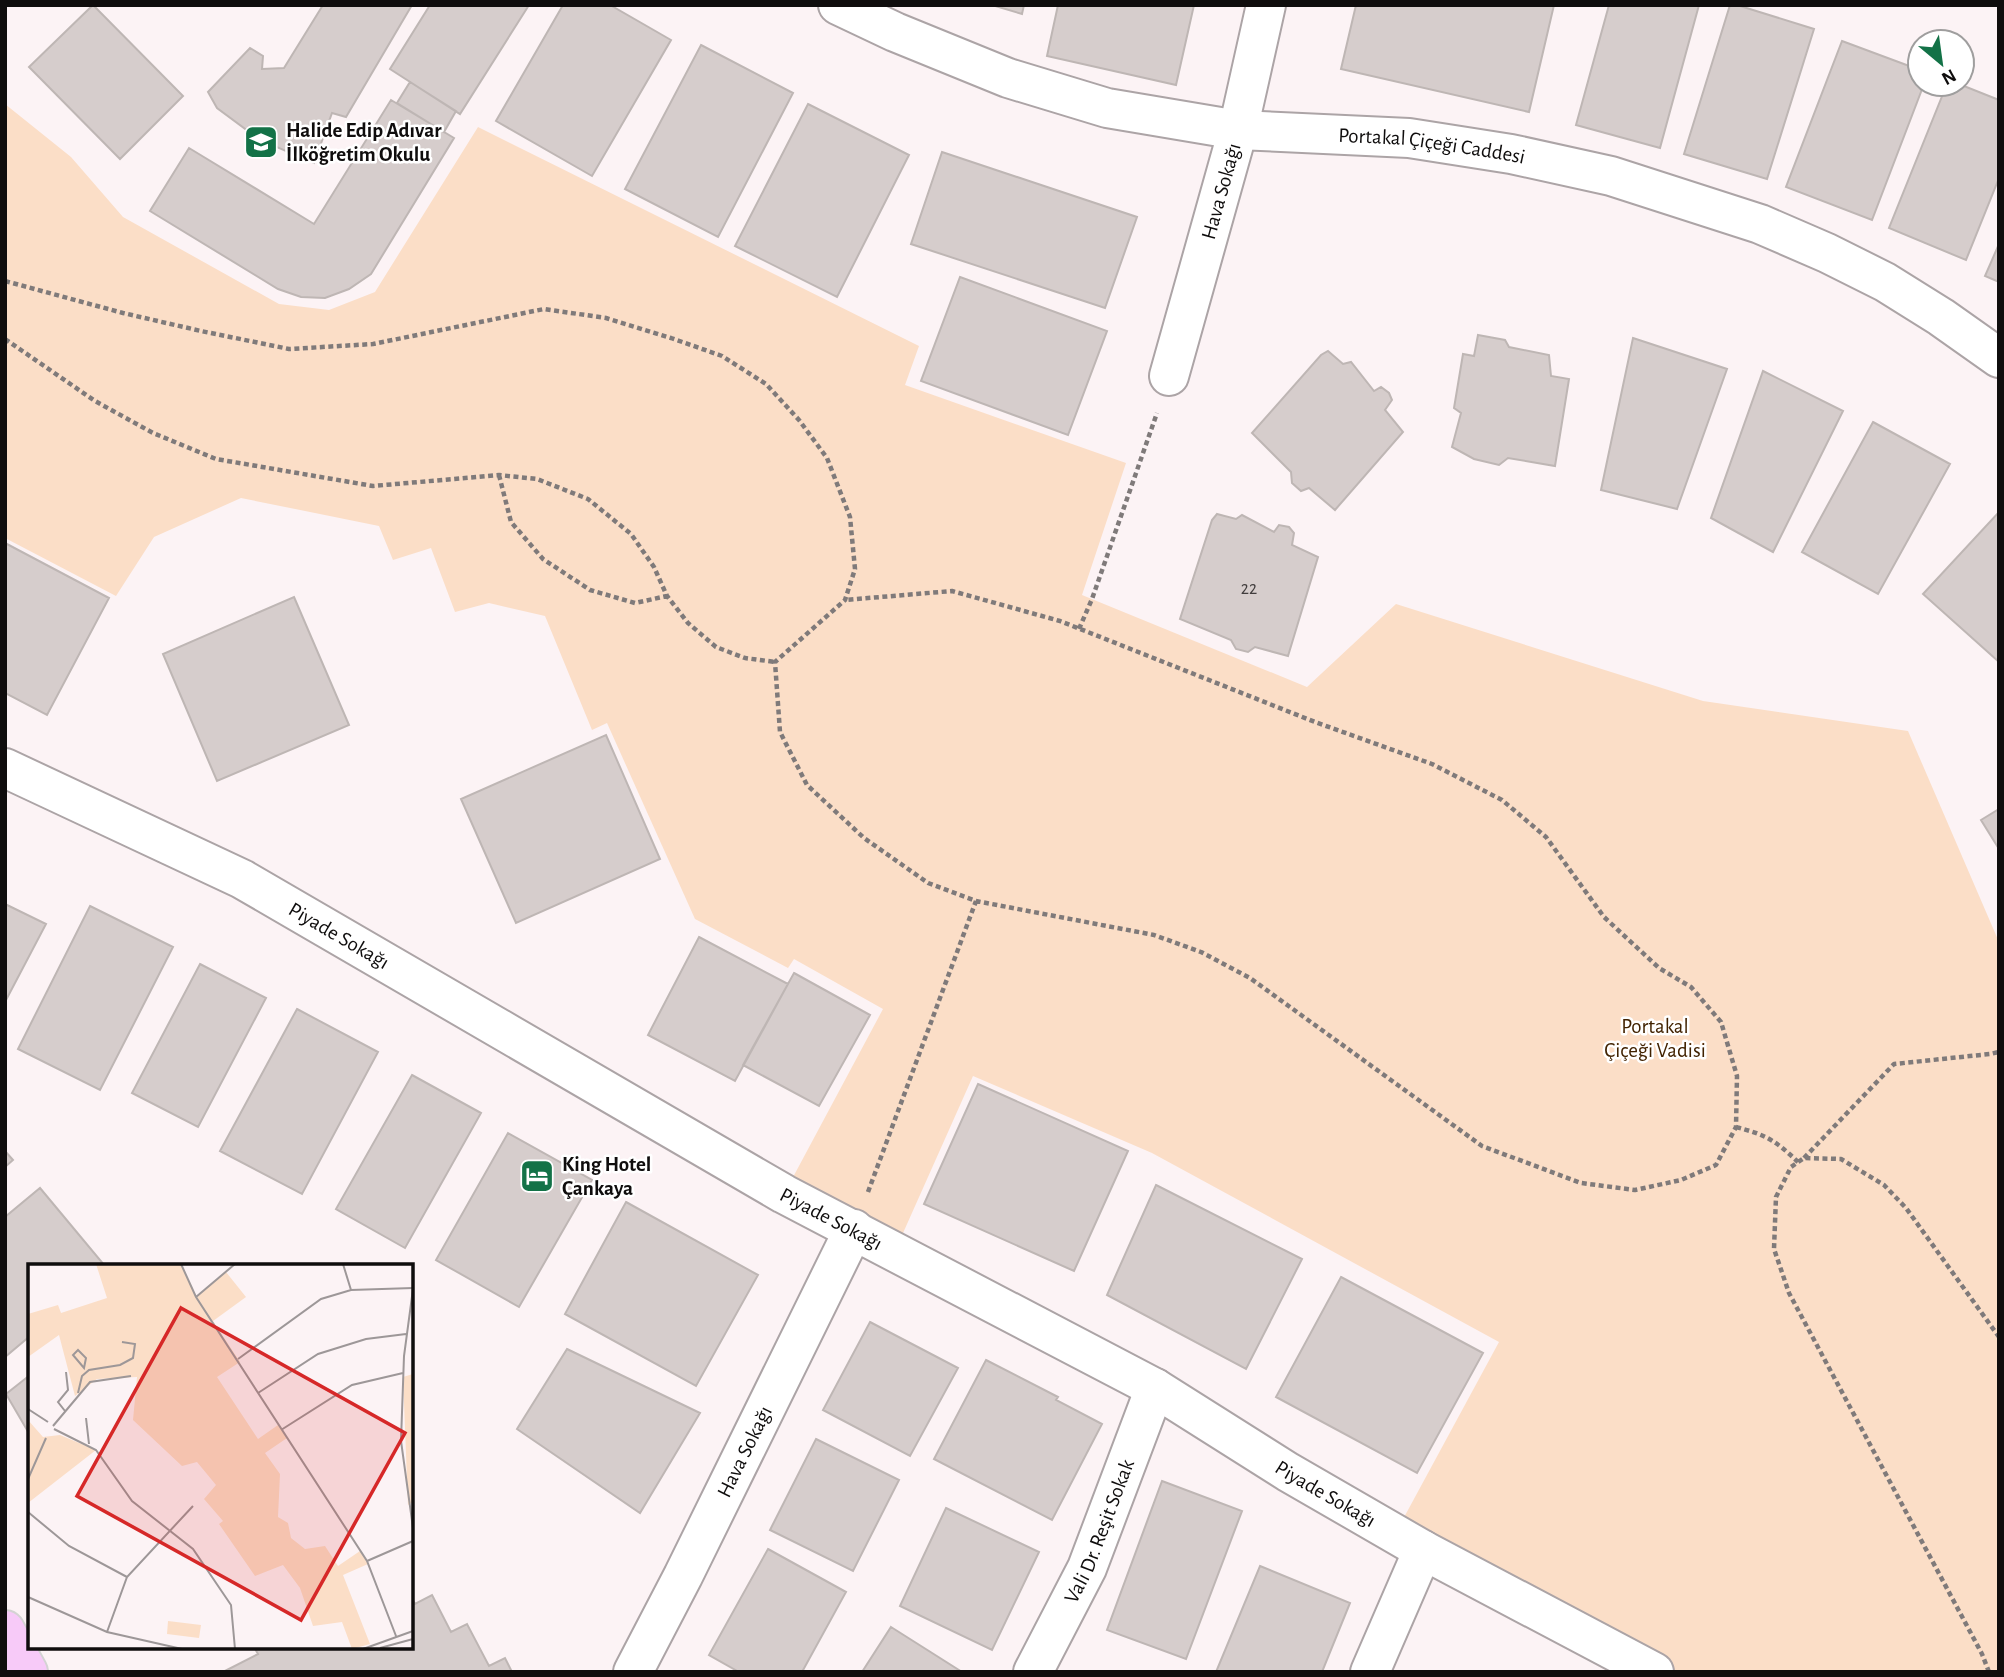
<svg xmlns="http://www.w3.org/2000/svg" width="2004" height="1677" viewBox="0 0 2004 1677" font-family="'Alegreya Sans',sans-serif">
	<rect width="100%" height="100%" fill="#fcf3f5"/>
	<!-- green -->
	<path fill="#fbdec7" d="M 5,104 L 71,157 L 123,217 L 279,304 L 329,310 L 375,292 L 478,127 L 919,346 L 905,385 L 1126,463 L 1082,595 L 1307,687 L 1396,604 L 1703,701 L 1908,731 L 1999,942 L 1999,1672 L 1654,1672 L 1395,1534 L 1499,1342 L 1152,1153 L 973,1076 L 895,1251 L 784,1194 L 883,1009 L 794,959 L 788,968 L 695,919 L 607,723 L 592,730 L 545,616 L 489,603 L 455,612 L 431,548 L 393,560 L 379,526 L 241,498 L 154,537 L 116,596 L 5,538 Z"/>
	<!-- building -->
	<path fill="#d6cdcc" stroke="#beb6b4" stroke-width="2" d="M 93,5 L 183,96 L 120,159 L 29,67 Z
		M 323,5 L 412,5 L 346,117 L 332,113 L 314,163 L 260,140 L 217,108 L 208,92 L 250,48 L 263,56 L 262,69 L 284,68 Z
		M 430,5 L 529,5 L 460,114 L 390,69 Z
		M 563,5 L 610,5 L 671,40 L 592,176 L 496,121 Z
		M 992,5 L 1024,5 L 1022,14 Z
		M 1058,5 L 1194,5 L 1176,85 L 1047,56 Z
		M 1356,5 L 1554,5 L 1529,112 L 1341,69 Z
		M 1609,5 L 1699,5 L 1660,148 L 1576,125 Z
		M 1730,5 L 1737,5 L 1814,29 L 1767,179 L 1684,154 Z
		M 1842,41 L 1920,70 L 1920,84 L 1924,84 L 1872,220 L 1786,187 Z
		M 701,45 L 793,93 L 718,237 L 625,189 Z
		M 410,82 L 456,111 L 444,132 L 397,103 Z
		M 1947,84 L 1959,84 L 1999,100 L 1999,178 L 1966,260 L 1889,228 Z
		M 391,100 L 454,138 L 371,274 L 349,289 L 325,298 L 301,297 L 278,289 L 150,211 L 189,148 L 314,224 Z
		M 808,104 L 909,155 L 837,297 L 735,246 Z
		M 942,152 L 1137,217 L 1105,308 L 911,244 Z
		M 1999,244 L 1999,282 L 1985,276 Z
		M 960,277 L 1107,331 L 1068,435 L 921,381 Z
		M 1478,335 L 1505,340 L 1509,347 L 1549,355 L 1551,376 L 1569,379 L 1555,466 L 1508,458 L 1499,465 L 1474,459 L 1452,447 L 1461,413 L 1454,408 L 1463,354 L 1474,356 Z
		M 1633,338 L 1727,369 L 1677,509 L 1601,490 Z
		M 1328,351 L 1343,364 L 1351,362 L 1374,391 L 1381,387 L 1389,393 L 1392,400 L 1385,410 L 1403,432 L 1335,510 L 1309,488 L 1301,491 L 1292,483 L 1291,472 L 1252,433 L 1321,355 Z
		M 1763,371 L 1843,411 L 1773,552 L 1711,518 Z
		M 1873,422 L 1950,464 L 1878,594 L 1802,552 Z
		M 1999,512 L 1999,662 L 1923,594 Z
		M 1217,514 L 1236,519 L 1242,515 L 1274,532 L 1279,525 L 1289,527 L 1294,533 L 1292,545 L 1318,557 L 1288,656 L 1255,647 L 1248,652 L 1236,649 L 1231,640 L 1180,619 L 1212,520 Z
		M 5,543 L 109,598 L 47,715 L 5,693 Z
		M 294,597 L 349,725 L 217,781 L 163,654 Z
		M 606,735 L 660,859 L 516,923 L 461,799 Z
		M 1999,809 L 1999,849 L 1981,820 Z
		M 5,904 L 46,924 L 5,1002 Z
		M 90,906 L 173,947 L 100,1090 L 18,1049 Z
		M 699,937 L 788,984 L 735,1081 L 648,1035 Z
		M 200,964 L 266,998 L 198,1127 L 132,1093 Z
		M 794,973 L 870,1015 L 819,1106 L 743,1065 Z
		M 297,1009 L 378,1052 L 302,1194 L 220,1151 Z
		M 412,1075 L 481,1113 L 405,1248 L 336,1209 Z
		M 978,1084 L 1128,1151 L 1074,1271 L 924,1204 Z
		M 508,1133 L 592,1180 L 519,1307 L 436,1260 Z
		M 5,1151 L 13,1160 L 5,1167 Z
		M 1156,1185 L 1302,1259 L 1246,1369 L 1107,1295 Z
		M 40,1188 L 105,1266 L 30,1266 L 30,1336 L 5,1357 L 5,1217 Z
		M 626,1202 L 758,1275 L 696,1386 L 565,1314 Z
		M 1341,1277 L 1483,1353 L 1417,1473 L 1276,1397 Z
		M 870,1322 L 958,1368 L 910,1456 L 823,1410 Z
		M 567,1349 L 700,1413 L 640,1513 L 517,1429 Z
		M 986,1360 L 1058,1397 L 1056,1400 L 1102,1424 L 1052,1520 L 934,1459 Z
		M 30,1375 L 30,1435 L 6,1394 Z
		M 816,1439 L 899,1480 L 853,1571 L 770,1530 Z
		M 1162,1481 L 1242,1511 L 1186,1659 L 1107,1630 Z
		M 946,1508 L 1039,1552 L 992,1650 L 900,1606 Z
		M 768,1549 L 846,1592 L 802,1672 L 739,1672 L 709,1655 Z
		M 1260,1566 L 1350,1603 L 1322,1672 L 1216,1672 Z
		M 432,1595 L 451,1632 L 467,1624 L 489,1666 L 505,1658 L 512,1672 L 223,1672 L 258,1654 L 254,1647 L 411,1647 L 411,1597 L 415,1604 Z
		M 891,1627 L 962,1672 L 862,1672 Z"/>
	<g fill="none" stroke-linecap="round" stroke-linejoin="round">
		<!-- minor casing -->
		<g stroke="#aca4a6" stroke-width="42">
			<g id="minor">
				<path id="s1" d="M 838,5 L 895,32 L 1008,78 L 1107,108 L 1238,130 L 1409,138 L 1511,154 L 1611,176 L 1760,224 L 1827,253 L 1885,282 L 1941,317 L 1999,358"/>
				<path id="s2" d="M 1169,376 L 1238,130 L 1266,5"/>
				<path id="s3" d="M 5,768 L 242,879 L 784,1194 L 1155,1388 L 1288,1472 L 1423,1550 L 1654,1672"/>
				<path id="s4" d="M 633,1672 L 683,1576 L 854,1229"/>
				<path id="s5" d="M 1033,1672 L 1087,1568 L 1155,1388"/>
				<path d="M 1370,1672 L 1423,1550"/>
			</g>
		</g>
		<!-- major casing -->
		<g stroke="#d4d3d3" stroke-width="42">
			<path id="major" d="M 5,1630 L 28,1672"/>
		</g>
		<!-- path -->
		<path stroke="#7f7a7a" stroke-width="4.5" stroke-dasharray="5 3.5" stroke-linecap="butt" d="M 5,281 L 123,313 L 201,331 L 289,349 L 373,344 L 544,309 L 606,318 L 671,338 L 722,356 L 766,384 L 799,420 L 827,458 L 850,517 L 855,569 L 845,600 L 775,662 L 780,732 L 807,785 L 864,838 L 928,883 L 976,901 L 1154,935 L 1201,952 L 1250,978 L 1482,1146 L 1581,1183 L 1635,1190 L 1681,1180 L 1716,1165 L 1736,1127 L 1737,1076 L 1721,1022 L 1691,987 L 1659,968 L 1604,917 L 1546,837 L 1502,800 L 1432,764 L 1315,722 L 1060,621 L 952,591 L 845,600
			M 5,339 L 95,401 L 153,433 L 216,459 L 373,486 L 499,475 L 537,479 L 588,499 L 631,534 L 654,567 L 667,596 L 688,623 L 716,647 L 745,658 L 775,662
			M 499,475 L 511,522 L 543,559 L 590,590 L 635,603 L 667,596
			M 1079,629 L 1092,599 L 1157,413
			M 1736,1127 C 1766,1135 1775,1140 1798,1162
			M 1804,1158 L 1894,1064 L 1990,1054 L 1999,1052
			M 868,1192 L 976,901
			M 1989,1672 L 1982,1654 L 1789,1293 L 1774,1249 L 1776,1197 L 1791,1167 L 1804,1158 L 1841,1159 L 1884,1185 L 1906,1208 L 1999,1337"/>
		<!-- minor -->
		<use href="#minor" stroke="#fff" stroke-width="38"/>
		<!-- major -->
		<use href="#major" stroke="#f7caf8" stroke-width="38"/>
	</g>
	<!-- icons -->
	<defs>
		<g id="school-square" transform="scale(1.75)"><rect x="-9" y="-9" width="18" height="18" rx="4" fill="#137247" stroke="#fff"/><path d="M0-5L7-2L0 1L-7-2ZM-4 1L0 2.5L4 1V4Q0 6-4 4Z" fill="#fff"/></g>
		<g id="hotel-square" transform="scale(1.75)"><rect x="-9" y="-9" width="18" height="18" rx="4" fill="#137247" stroke="#fff"/><path d="M-6-4.5h1.5V1H6V5H4.5V3h-9V5H-6ZM-4 0a1.8 1.8 0 1 1 3.6 0ZM.5 0V-2.5h3Q6-2.5 6 0Z" fill="#fff"/></g>
	</defs>
	<g fill-rule="evenodd">
		<use href="#school-square" x="261" y="142"/>
		<use href="#hotel-square" x="537" y="1176"/>
	</g>
	<g text-anchor="middle" stroke-width="5" stroke-linejoin="round" paint-order="stroke">
		<!-- number labels -->
		<g font-size="18" fill="#413d3d">
			<text x="1249" y="594">22</text>
		</g>
		<!-- poi labels -->
		<g font-size="21" font-weight="bold" fill="#0f0d0d" stroke="#fff" text-anchor="start">
			<text x="286" y="137">Halide Edip Adıvar<tspan x="286" dy="24">İlköğretim Okulu</tspan></text>
			<text x="562" y="1171">King Hotel<tspan x="562" dy="24">Çankaya</tspan></text>
		</g>
		<!-- street labels -->
		<g font-size="21" fill="#0f0d0d" stroke="#fff">
			<text dy="7" stroke="none"><textPath href="#s1" startOffset="616">Portakal Çiçeği Caddesi</textPath></text>
			<text dy="7" stroke="none"><textPath href="#s2" startOffset="192">Hava Sokağı</textPath></text>
			<text dy="7" stroke="none"><textPath href="#s3" startOffset="374">Piyade Sokağı</textPath></text>
			<text dy="7" stroke="none"><textPath href="#s3" startOffset="942">Piyade Sokağı</textPath></text>
			<text dy="7" stroke="none"><textPath href="#s4" startOffset="247">Hava Sokağı</textPath></text>
			<text dy="7" stroke="none"><textPath href="#s3" startOffset="1508">Piyade Sokağı</textPath></text>
			<text dy="7" stroke="none"><textPath href="#s5" startOffset="156">Vali Dr. Reşit Sokak</textPath></text>
		</g>
		<!-- park labels -->
		<g font-size="21" fill="#412200" stroke="#fff">
			<text x="1655" y="1033">Portakal<tspan x="1655" dy="24">Çiçeği Vadisi</tspan></text>
		</g>
	</g>
	<!-- overview -->
	<g transform="translate(28 1264)">
		<rect width="385" height="385" fill="#fcf3f5"/>
		<path d="M 68,0 L 153,0 L 168,33 L 198,8 L 218,33 L 185,57 L 212,98 L 189,113 L 230,175 L 250,161 L 259,174 L 237,189 L 252,210 L 250,253 L 260,259 L 263,274 L 277,285 L 297,282 L 310,302 L 332,287 L 340,300 L 315,311 L 342,380 L 324,385 L 314,358 L 285,362 L 272,324 L 255,301 L 227,312 L 191,260 L 195,257 L 176,235 L 188,221 L 169,198 L 154,202 L 105,156 L 109,113 L 69,115 L 47,132 L 31,71 L 0,93 L 0,50 L 30,41 L 33,49 L 79,34 ZM 385,110 L 385,238 L 380,241 L 375,113 ZM 0,156 L 15,173 L 32,171 L 68,186 L 0,239 ZM 140,357 L 173,361 L 171,374 L 139,370 Z" fill="#fbdec7"/>
		<path fill="none" stroke="#9d9798" stroke-width="2" d="M 153,0 L 168,33 L 339,297 L 368,372M 315,0 L 323,26M 385,25 L 376,92 L 373,177 L 385,264M 168,33 L 207,0M 50,86 L 58,94 L 56,104 L 45,91 ZM 210,95 L 293,35 L 323,26 L 385,24M 50,129 L 54,112 L 61,106 L 92,101 L 105,94 L 107,80 L 94,78M 230,129 L 290,90 L 338,75 L 378,70M 0,145 L 20,158M 37,147 L 30,138 L 40,126 L 38,108M 58,154 L 61,180M 25,162 L 62,118 L 103,112M 26,165 L 68,186 L 104,237 L 165,285 L 203,341 L 207,385M 253,166 L 324,121 L 375,109M 0,215 L 18,174M 0,248 L 41,282 L 99,313M 339,297 L 385,277M 0,333 L 79,368 L 154,385M 79,368 L 99,313 L 165,242M 352,384 L 385,375M 335,385 L 385,367"/>
		<path fill="#d62828" fill-opacity="0.15" stroke="#d62828" stroke-width="3.5" d="M 153,44 L 377,169 L 273,356 L 49,232 Z"/>
		<rect width="385" height="385" fill="none" stroke="#0f0d0d" stroke-width="3.5"/>
	</g>
	<!-- border -->
	<rect width="2004" height="1677" fill="none" stroke="#0f0d0d" stroke-width="14"/>
	<!-- north arrow -->
	<g transform="translate(1941 63) rotate(151)"><circle r="33" fill="#ffffff" stroke="#9f9e9e" stroke-width="2"/>
	<path d="M0-5L12 26L0 18L-12 26Z" fill="#137247"/>
	<text y="-10" font-size="19" font-weight="bold" text-anchor="middle" fill="#0f0d0d">N</text>
	</g>
</svg>
